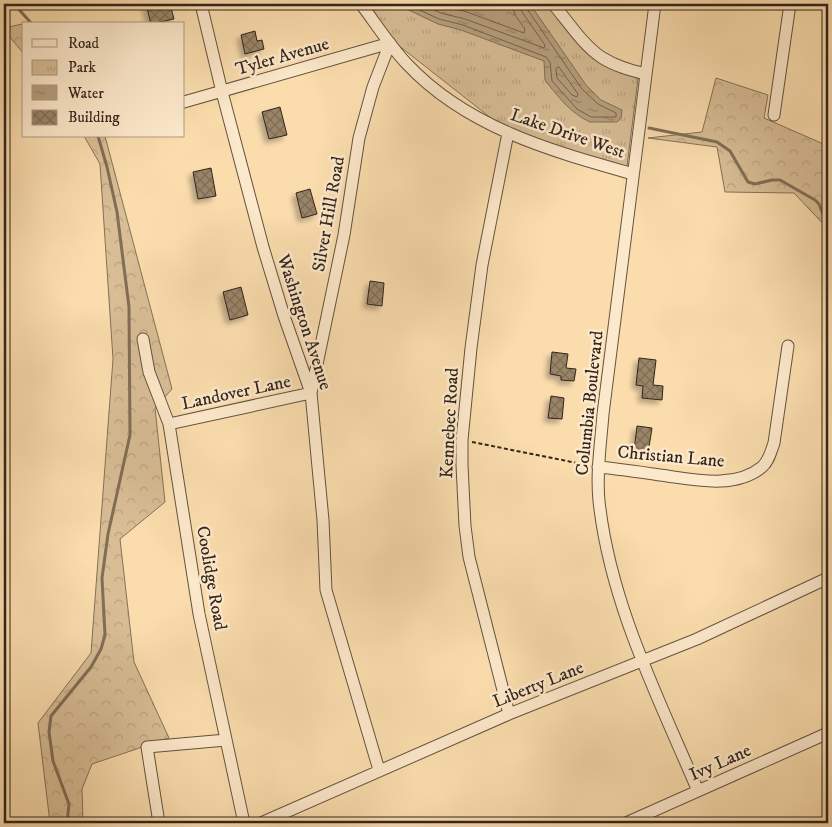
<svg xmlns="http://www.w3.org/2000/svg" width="832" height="827" viewBox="0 0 832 827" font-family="'IM FELL DW Pica',serif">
	<defs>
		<pattern id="forest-crowns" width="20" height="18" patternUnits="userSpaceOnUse" patternTransform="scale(1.25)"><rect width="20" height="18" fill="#d8bd95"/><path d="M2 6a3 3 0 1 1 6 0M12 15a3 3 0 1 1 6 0" fill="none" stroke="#baa280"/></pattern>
		<pattern id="park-tufts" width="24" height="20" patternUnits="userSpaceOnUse" patternTransform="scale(1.25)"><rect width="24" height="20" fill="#d8bd95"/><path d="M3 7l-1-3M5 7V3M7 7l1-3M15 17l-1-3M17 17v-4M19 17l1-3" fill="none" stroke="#baa280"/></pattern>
		<pattern id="water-ripples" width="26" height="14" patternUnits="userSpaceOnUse" patternTransform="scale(1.25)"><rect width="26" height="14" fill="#b69e7c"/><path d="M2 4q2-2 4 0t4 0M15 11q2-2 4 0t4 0" fill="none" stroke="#958165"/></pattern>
		<pattern id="building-cross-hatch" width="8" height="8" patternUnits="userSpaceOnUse" patternTransform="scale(1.25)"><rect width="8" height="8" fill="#9a8468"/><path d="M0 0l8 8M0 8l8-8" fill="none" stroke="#7e6c55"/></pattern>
		<filter id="shadow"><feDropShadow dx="-4" dy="4" stdDeviation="2.5" flood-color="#0004"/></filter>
	</defs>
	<rect width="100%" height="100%" fill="#fadcad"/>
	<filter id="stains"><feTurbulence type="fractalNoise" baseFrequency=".004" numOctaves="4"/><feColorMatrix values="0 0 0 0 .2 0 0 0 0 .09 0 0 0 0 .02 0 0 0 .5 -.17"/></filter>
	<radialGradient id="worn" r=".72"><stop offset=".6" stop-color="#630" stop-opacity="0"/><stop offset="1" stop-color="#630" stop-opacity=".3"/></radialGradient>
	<!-- forest -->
	<path fill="url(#forest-crowns)" stroke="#847159" d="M 22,24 L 24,24 L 24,54 L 4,30 L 4,28 Z
		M 716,78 L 768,95 L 764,118 L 828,146 L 828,229 L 794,193 L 725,192 L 717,147 L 648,138 L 702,132 Z
		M 84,136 L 105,136 L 172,389 L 155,408 L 165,502 L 120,539 L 134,662 L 169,738 L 92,764 L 82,789 L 83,823 L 50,823 L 38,723 L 91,653 L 113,359 L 100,164 Z"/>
	<!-- park -->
	<path fill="url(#park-tufts)" stroke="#847159" d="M 366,4 L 549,4 L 593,54 L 638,79 L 626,174 L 510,133 L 384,34 Z"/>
	<!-- water -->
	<path fill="url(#water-ripples)" stroke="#816e56" d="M 396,4 L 530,4 L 586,85 L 601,100 L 622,110 L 621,118 L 617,122 L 590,122 C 572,114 560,99 548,84 L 545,80 L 544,61 L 461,30 L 438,24 Z"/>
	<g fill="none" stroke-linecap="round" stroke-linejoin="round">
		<!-- shore -->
		<path stroke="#74624c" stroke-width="1" d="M 407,4 L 439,19 L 463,25 L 546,57 L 550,62 L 552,81 L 577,109 L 591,117 L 616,117 L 616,113 L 598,104 L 582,89 L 527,9 L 526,4
			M 420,4 L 441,13 L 465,19 L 544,48 L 545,45 L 522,12 L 520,4
			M 438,4 L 467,12 L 524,33 L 525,29 L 515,15 L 512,4
			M 559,67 L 578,94 L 577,97 L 572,95 L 557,78 L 556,69 Z"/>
		<!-- stream -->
		<path stroke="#816e56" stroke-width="3" d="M 14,4 L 32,24
			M 649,128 L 717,142 L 730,151 L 748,182 L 755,184 L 772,180 L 780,180 L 815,200 L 819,204 L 828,227
			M 67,823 L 69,804 L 53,761 L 49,732 L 51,716 L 91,667 L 101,649 L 105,635 L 102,578 L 108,534 L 130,435 L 129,307 L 117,212 L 107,167 L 98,136"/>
	</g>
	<!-- building -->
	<path fill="url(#building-cross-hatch)" stroke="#31251d" filter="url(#shadow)" d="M 146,4 L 170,4 L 174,19 L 151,24 Z
		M 255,31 L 257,41 L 262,40 L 264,49 L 245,54 L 241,35 Z
		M 280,107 L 287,135 L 269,139 L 262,112 Z
		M 211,168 L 216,196 L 198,199 L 193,172 Z
		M 310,189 L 317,214 L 302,218 L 296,193 Z
		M 370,281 L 384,283 L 382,306 L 367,304 Z
		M 241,287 L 248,315 L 230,320 L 223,292 Z
		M 552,352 L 568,354 L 566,368 L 576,369 L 574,381 L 561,380 L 561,376 L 550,374 Z
		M 639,358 L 656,360 L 653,385 L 663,386 L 662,400 L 642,398 L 643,386 L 636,385 Z
		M 551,396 L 564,398 L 562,419 L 548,418 Z
		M 637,426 L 652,428 L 648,453 L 634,451 Z"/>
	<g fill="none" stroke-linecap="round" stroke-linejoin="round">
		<!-- minor casing -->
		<g stroke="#635341" stroke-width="13">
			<path id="minor" d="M 201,4 L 222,92 L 263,247 L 284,316 L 311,393 L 323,520 L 326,590 L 379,770
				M 361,4 C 376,24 390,46 407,64 C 467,128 552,151 633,174
				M 553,4 C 568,21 582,44 601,57 C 615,66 630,70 645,74
				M 655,4 L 603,414 C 601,442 596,472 599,501 C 610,603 658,697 698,791
				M 184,102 L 390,43
				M 774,115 L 790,4
				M 508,133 L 482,265 L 471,348 L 462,440 L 462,465 L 465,526 L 469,557 L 509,714
				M 143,339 L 149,372 L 169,424 L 199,614 L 244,823
				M 169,424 L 311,393 L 344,235 L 359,138 L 373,87 L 390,43
				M 598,467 C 619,469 640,472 660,475 C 692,479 734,490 762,467 C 769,461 771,451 774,443 L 788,346
				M 159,823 L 147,747 L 226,740
				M 261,823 L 509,714 L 697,639 L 828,578
				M 626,823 L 828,733"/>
		</g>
		<!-- path -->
		<path stroke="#31251d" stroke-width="2" stroke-dasharray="4 2.5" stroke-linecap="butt" d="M 472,442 L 587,465"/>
		<!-- minor -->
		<use href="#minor" stroke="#fce8ca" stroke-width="11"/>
	</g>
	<g text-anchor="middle" stroke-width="5" stroke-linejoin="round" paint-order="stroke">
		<!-- street labels -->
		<g font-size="18" fill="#31251d" stroke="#fce8ca">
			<text transform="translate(282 56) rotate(-16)" y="6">Tyler Avenue</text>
			<text transform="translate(568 133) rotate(19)" y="6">Lake Drive West</text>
			<text transform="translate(328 214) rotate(-80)" y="6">Silver Hill Road</text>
			<text transform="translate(305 322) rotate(72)" y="6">Washington Avenue</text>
			<text transform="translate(236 392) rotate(-12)" y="6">Landover Lane</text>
			<text transform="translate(589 403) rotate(-84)" y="6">Columbia Boulevard</text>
			<text transform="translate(449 423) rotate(-87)" y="6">Kennebec Road</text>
			<text transform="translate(671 456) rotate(5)" y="6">Christian Lane</text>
			<text transform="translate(212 578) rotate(80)" y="6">Coolidge Road</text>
			<text transform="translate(538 684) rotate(-22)" y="6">Liberty Lane</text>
			<text transform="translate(720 762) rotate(-24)" y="6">Ivy Lane</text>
		</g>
	</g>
	<!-- margin -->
	<rect width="832" height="827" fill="none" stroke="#fadcad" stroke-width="20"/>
	<rect x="5" y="5" width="822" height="817" fill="none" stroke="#31251d" stroke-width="2.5"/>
	<rect x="10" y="10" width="812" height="807" fill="none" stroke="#31251d"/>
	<!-- legend -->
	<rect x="22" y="22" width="162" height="115" fill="#fce8ca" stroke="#ab9a85"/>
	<rect x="32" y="39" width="25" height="8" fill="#fce8ca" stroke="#ab9a85"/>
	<text x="68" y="48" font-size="15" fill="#31251d">Road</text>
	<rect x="32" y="60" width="25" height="15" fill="url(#park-tufts)" stroke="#ab9a85"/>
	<text x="68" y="72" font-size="15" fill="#31251d">Park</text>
	<rect x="32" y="85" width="25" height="15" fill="url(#water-ripples)" stroke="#ab9a85"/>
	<text x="68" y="98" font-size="15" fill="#31251d">Water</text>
	<rect x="32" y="110" width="25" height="15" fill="url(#building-cross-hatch)" stroke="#ab9a85"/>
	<text x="68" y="122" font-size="15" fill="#31251d">Building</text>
	<rect width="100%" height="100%" filter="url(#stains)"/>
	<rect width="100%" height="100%" fill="url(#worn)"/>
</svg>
